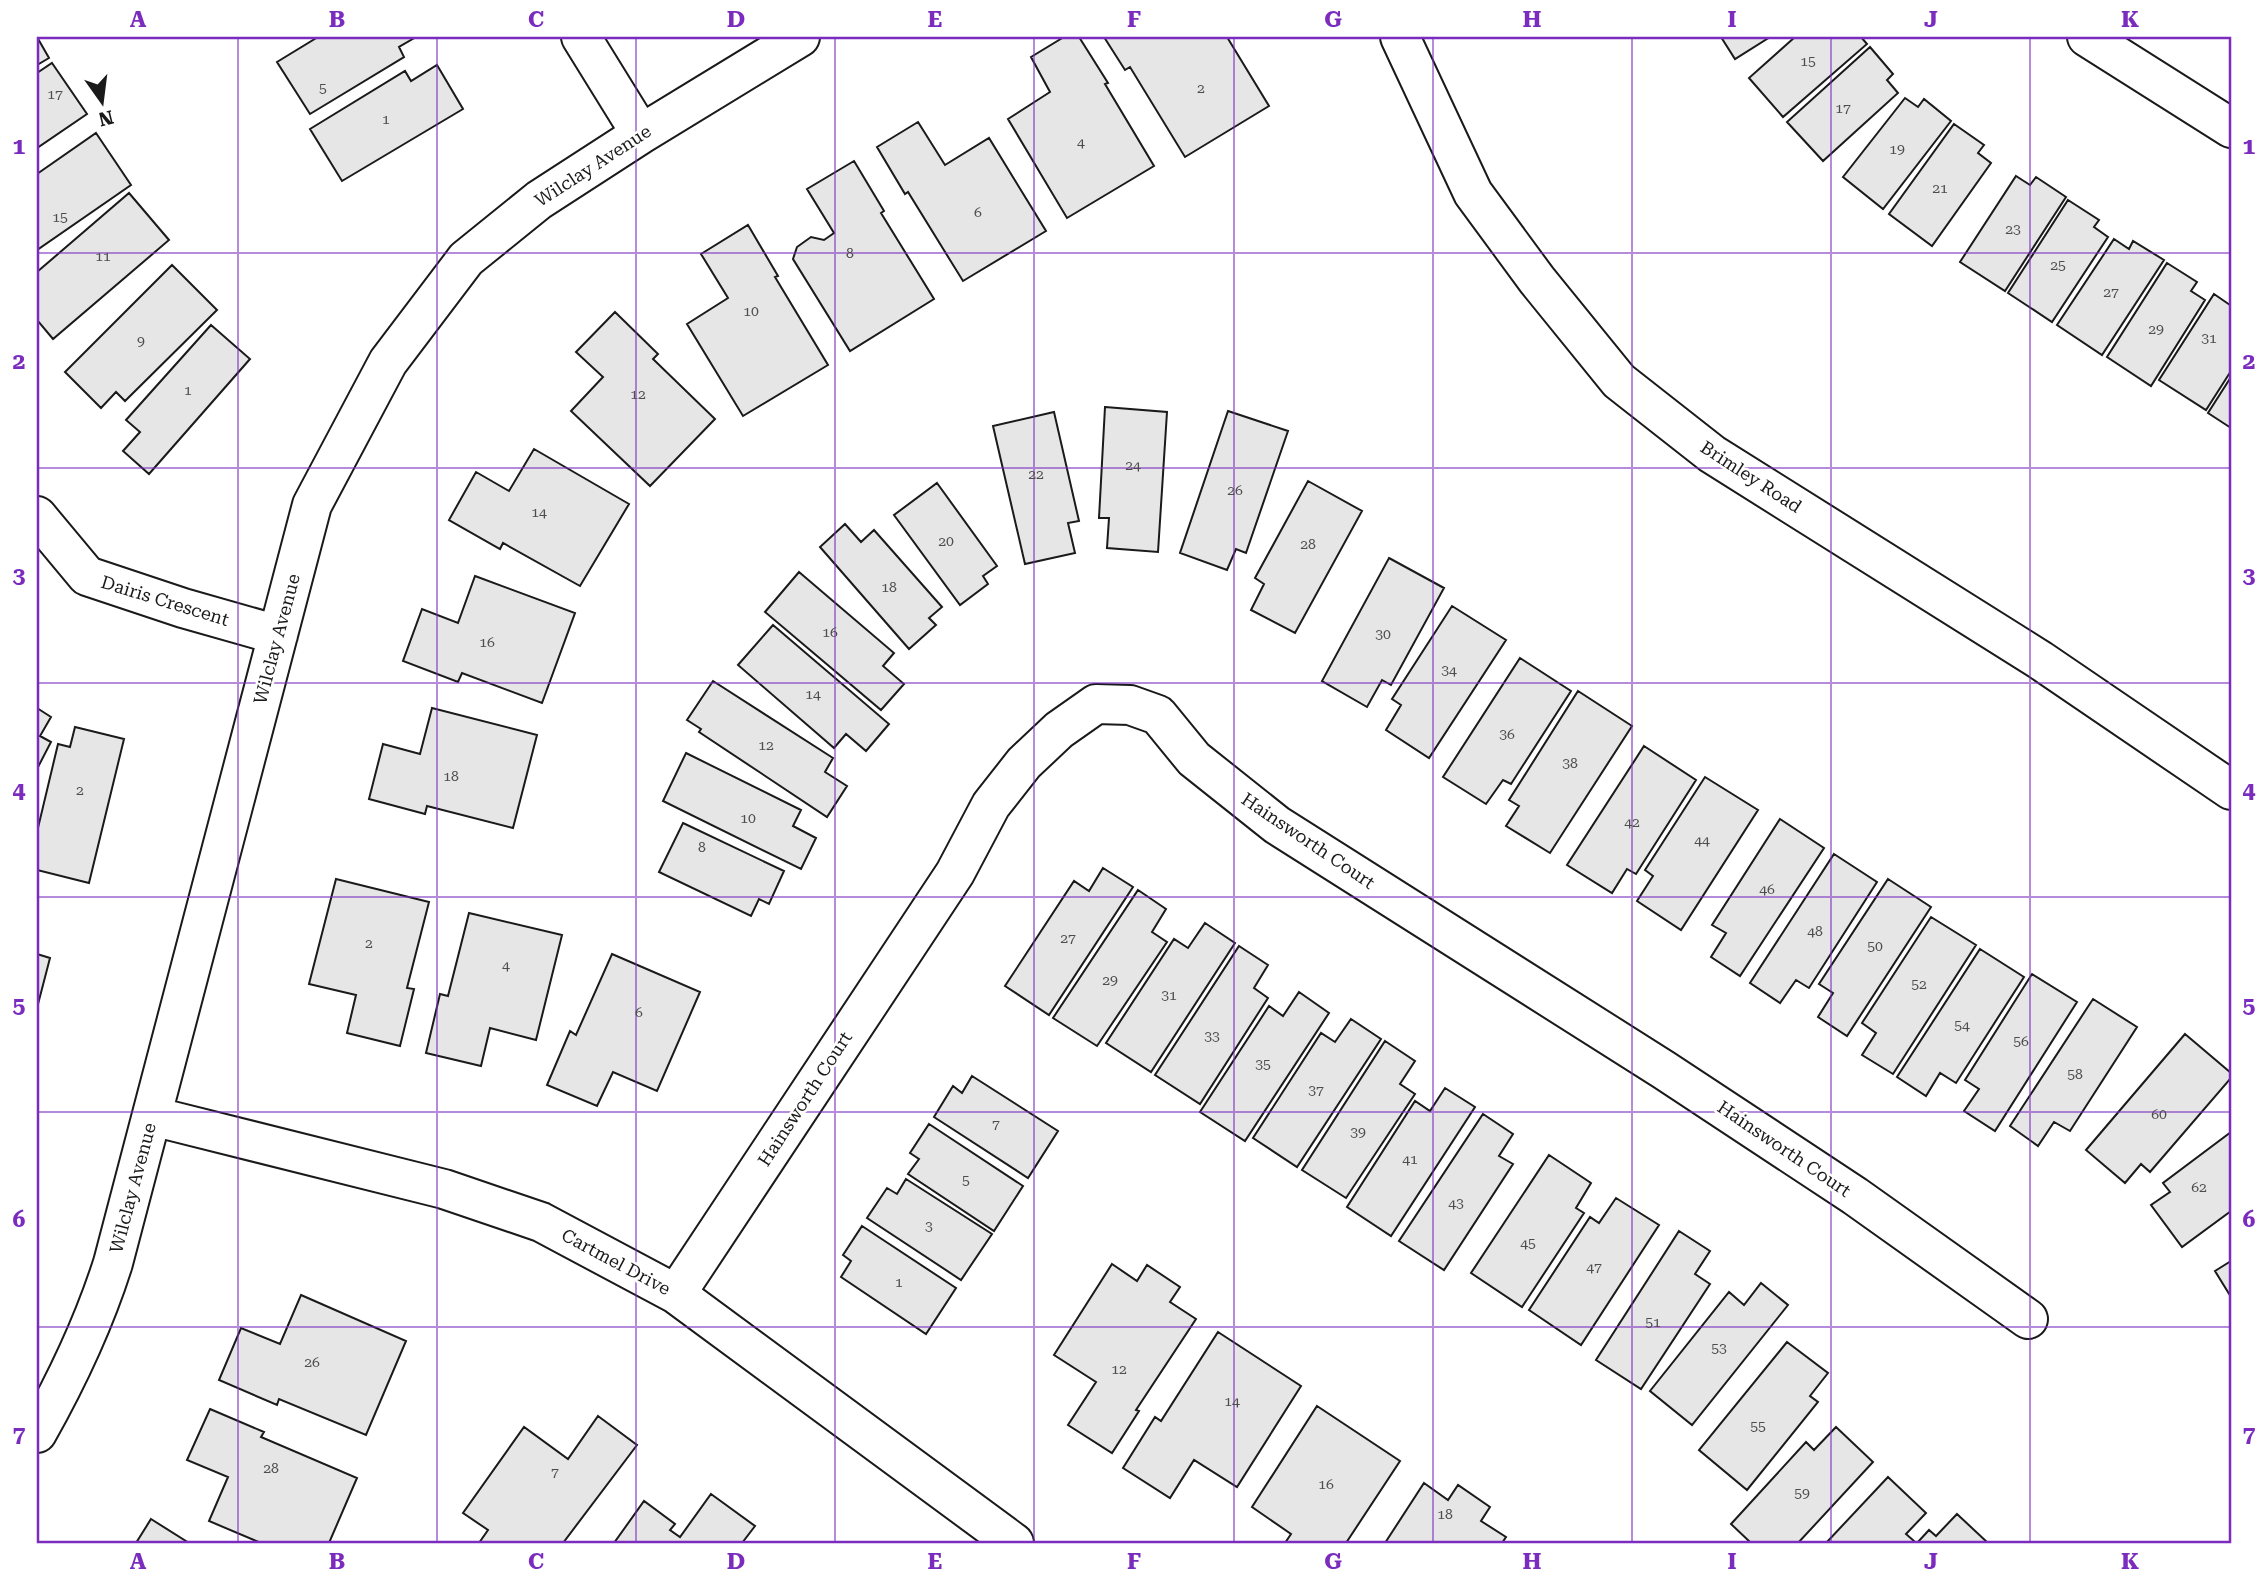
<svg xmlns="http://www.w3.org/2000/svg" width="2268" height="1580" viewBox="0 0 2268 1580" font-family="'Roboto Serif',serif">
	<rect width="100%" height="100%" fill="#fff"/>
	<!-- building -->
	<path fill="#e6e6e6" stroke="#1a1a1a" stroke-width="2" d="M 37,37 L 49,58 L 37,65 Z
		M 318,37 L 416,37 L 399,47 L 404,57 L 310,114 L 277,62 Z
		M 1064,37 L 1079,37 L 1108,83 L 1105,84 L 1154,166 L 1067,218 L 1008,119 L 1050,92 L 1031,57 Z
		M 1104,37 L 1227,37 L 1269,106 L 1185,157 L 1130,67 L 1125,70 Z
		M 1721,37 L 1770,37 L 1735,59 Z
		M 1795,37 L 1861,37 L 1867,44 L 1783,117 L 1749,78 Z
		M 1870,47 L 1893,74 L 1887,80 L 1898,93 L 1823,161 L 1787,122 Z
		M 52,63 L 87,114 L 37,148 L 37,73 Z
		M 437,65 L 463,109 L 342,181 L 310,129 L 405,71 L 411,81 Z
		M 1905,98 L 1918,107 L 1924,99 L 1951,121 L 1883,209 L 1843,177 Z
		M 918,122 L 945,165 L 989,138 L 1046,231 L 963,281 L 908,192 L 905,194 L 877,147 Z
		M 1954,124 L 1984,145 L 1978,153 L 1991,163 L 1932,246 L 1889,214 Z
		M 96,133 L 131,185 L 37,250 L 37,174 Z
		M 854,161 L 884,211 L 881,213 L 934,299 L 850,351 L 793,259 L 797,247 L 811,237 L 824,240 L 834,233 L 807,189 Z
		M 2016,176 L 2030,185 L 2036,177 L 2066,197 L 2005,291 L 1960,262 Z
		M 129,193 L 169,240 L 53,339 L 37,320 L 37,272 Z
		M 2068,200 L 2099,220 L 2094,227 L 2108,237 L 2052,322 L 2008,293 Z
		M 748,225 L 778,276 L 775,277 L 828,365 L 743,416 L 687,324 L 728,298 L 701,254 Z
		M 2114,239 L 2129,249 L 2133,241 L 2164,260 L 2102,355 L 2057,325 Z
		M 2167,263 L 2197,282 L 2191,291 L 2205,300 L 2151,386 L 2107,357 Z
		M 172,265 L 217,310 L 125,401 L 116,392 L 101,408 L 65,372 Z
		M 2214,294 L 2230,305 L 2231,302 L 2231,371 L 2206,410 L 2159,380 Z
		M 615,312 L 658,354 L 653,359 L 715,419 L 650,486 L 571,411 L 603,377 L 576,352 Z
		M 211,325 L 250,359 L 149,474 L 123,451 L 140,432 L 126,420 Z
		M 2231,377 L 2231,428 L 2208,413 Z
		M 1105,407 L 1167,412 L 1158,552 L 1107,548 L 1109,518 L 1099,518 Z
		M 1228,411 L 1288,431 L 1246,553 L 1236,549 L 1227,570 L 1180,553 Z
		M 1054,412 L 1079,521 L 1068,523 L 1075,553 L 1025,564 L 993,426 Z
		M 534,449 L 629,504 L 580,586 L 503,543 L 500,549 L 449,520 L 476,472 L 509,491 Z
		M 1308,481 L 1362,511 L 1295,633 L 1251,610 L 1264,584 L 1255,578 Z
		M 937,483 L 997,566 L 983,576 L 988,584 L 960,605 L 894,515 Z
		M 845,524 L 861,542 L 874,530 L 942,607 L 929,618 L 936,625 L 909,649 L 820,547 Z
		M 1389,558 L 1444,588 L 1391,685 L 1382,680 L 1367,707 L 1322,681 Z
		M 799,572 L 894,653 L 883,666 L 904,684 L 881,710 L 765,612 Z
		M 475,576 L 575,613 L 542,703 L 462,673 L 458,682 L 403,661 L 422,609 L 458,623 Z
		M 1452,606 L 1506,640 L 1429,758 L 1386,730 L 1401,705 L 1392,699 Z
		M 773,625 L 889,724 L 866,751 L 846,734 L 834,748 L 738,665 Z
		M 1520,658 L 1571,691 L 1511,784 L 1503,780 L 1486,804 L 1443,777 Z
		M 713,681 L 833,758 L 825,772 L 847,786 L 827,817 L 699,732 L 701,729 L 687,720 Z
		M 1578,691 L 1632,726 L 1550,853 L 1506,826 L 1519,806 L 1509,800 Z
		M 37,708 L 51,717 L 40,736 L 51,742 L 37,769 Z
		M 432,708 L 537,735 L 513,828 L 427,806 L 425,814 L 369,799 L 383,744 L 420,754 Z
		M 75,727 L 124,739 L 89,883 L 37,870 L 37,832 L 58,744 L 70,747 Z
		M 1644,746 L 1696,780 L 1636,874 L 1627,869 L 1612,893 L 1567,865 Z
		M 686,753 L 801,810 L 793,826 L 816,838 L 801,869 L 663,801 Z
		M 1705,777 L 1758,810 L 1681,930 L 1637,901 L 1653,876 L 1645,870 Z
		M 1780,819 L 1824,848 L 1740,976 L 1711,957 L 1726,933 L 1712,925 Z
		M 683,823 L 784,871 L 769,904 L 759,899 L 751,916 L 659,872 Z
		M 1834,854 L 1877,882 L 1809,988 L 1796,980 L 1780,1003 L 1750,983 Z
		M 1103,868 L 1133,887 L 1049,1015 L 1005,986 L 1074,881 L 1089,891 Z
		M 336,879 L 429,902 L 407,988 L 414,989 L 400,1046 L 347,1033 L 356,995 L 309,984 Z
		M 1888,879 L 1931,907 L 1847,1036 L 1818,1017 L 1833,993 L 1819,984 Z
		M 1138,890 L 1166,909 L 1152,932 L 1167,942 L 1097,1046 L 1053,1018 Z
		M 469,913 L 562,935 L 536,1040 L 490,1028 L 481,1066 L 426,1053 L 440,994 L 448,996 Z
		M 1931,917 L 1976,945 L 1893,1074 L 1862,1055 L 1876,1033 L 1862,1023 Z
		M 1205,923 L 1235,943 L 1151,1072 L 1106,1043 L 1174,939 L 1188,948 Z
		M 1239,946 L 1268,965 L 1254,988 L 1268,998 L 1200,1104 L 1155,1075 Z
		M 1980,949 L 2024,977 L 1956,1083 L 1940,1073 L 1926,1096 L 1897,1077 Z
		M 37,954 L 50,958 L 37,1008 Z
		M 612,954 L 700,992 L 657,1091 L 613,1072 L 597,1106 L 547,1085 L 570,1031 L 576,1035 Z
		M 2032,974 L 2077,1002 L 1995,1131 L 1964,1111 L 1979,1089 L 1965,1080 Z
		M 1299,992 L 1329,1013 L 1245,1141 L 1200,1112 L 1269,1006 L 1283,1016 Z
		M 2093,999 L 2137,1027 L 2070,1131 L 2054,1122 L 2038,1146 L 2010,1126 Z
		M 1351,1019 L 1381,1039 L 1297,1167 L 1253,1138 L 1321,1033 L 1335,1042 Z
		M 2185,1034 L 2231,1073 L 2231,1078 L 2150,1172 L 2141,1164 L 2125,1183 L 2086,1150 Z
		M 1385,1041 L 1415,1061 L 1400,1084 L 1415,1094 L 1346,1198 L 1302,1170 Z
		M 972,1076 L 1058,1131 L 1028,1178 L 934,1117 L 953,1086 L 962,1093 Z
		M 1445,1088 L 1475,1107 L 1391,1236 L 1347,1207 L 1415,1101 L 1430,1111 Z
		M 1483,1114 L 1513,1134 L 1499,1156 L 1513,1164 L 1444,1270 L 1399,1241 Z
		M 929,1124 L 1023,1186 L 994,1231 L 908,1174 L 919,1159 L 910,1153 Z
		M 2231,1132 L 2231,1211 L 2182,1247 L 2151,1205 L 2170,1192 L 2163,1183 Z
		M 1549,1155 L 1591,1183 L 1576,1208 L 1584,1213 L 1522,1307 L 1471,1273 Z
		M 906,1179 L 992,1234 L 961,1280 L 867,1218 L 887,1188 L 897,1194 Z
		M 1616,1198 L 1659,1225 L 1581,1345 L 1529,1310 L 1590,1217 L 1599,1223 Z
		M 862,1226 L 956,1288 L 926,1334 L 841,1277 L 851,1261 L 843,1255 Z
		M 1679,1231 L 1710,1251 L 1695,1274 L 1710,1284 L 1641,1389 L 1596,1360 Z
		M 2231,1261 L 2231,1297 L 2215,1271 Z
		M 1112,1264 L 1137,1281 L 1147,1265 L 1180,1287 L 1170,1302 L 1196,1319 L 1136,1410 L 1139,1411 L 1112,1453 L 1068,1425 L 1096,1382 L 1054,1355 Z
		M 1761,1283 L 1788,1305 L 1692,1425 L 1650,1391 L 1729,1292 L 1744,1305 Z
		M 301,1295 L 406,1341 L 366,1435 L 279,1399 L 277,1405 L 219,1380 L 241,1328 L 280,1344 Z
		M 1218,1332 L 1301,1386 L 1237,1487 L 1194,1460 L 1170,1498 L 1123,1468 L 1155,1417 L 1161,1421 Z
		M 1787,1342 L 1828,1373 L 1810,1396 L 1818,1402 L 1747,1490 L 1699,1450 Z
		M 1317,1406 L 1400,1461 L 1346,1543 L 1285,1543 L 1291,1534 L 1252,1507 Z
		M 210,1409 L 264,1432 L 261,1437 L 357,1478 L 329,1543 L 261,1543 L 209,1521 L 228,1477 L 187,1460 Z
		M 598,1416 L 637,1445 L 563,1543 L 479,1543 L 488,1530 L 463,1513 L 524,1427 L 568,1459 Z
		M 1836,1427 L 1873,1462 L 1798,1543 L 1751,1543 L 1731,1524 L 1806,1442 L 1814,1450 Z
		M 1888,1477 L 1926,1513 L 1906,1534 L 1914,1541 L 1912,1543 L 1826,1543 Z
		M 1424,1483 L 1448,1500 L 1458,1485 L 1490,1507 L 1481,1521 L 1506,1537 L 1502,1543 L 1385,1543 Z
		M 711,1494 L 755,1526 L 742,1543 L 614,1543 L 644,1501 L 675,1524 L 670,1530 L 680,1537 Z
		M 1957,1514 L 1988,1543 L 1917,1543 L 1929,1530 L 1936,1536 Z
		M 151,1519 L 189,1543 L 136,1543 Z"/>
	<g fill="none" stroke-linecap="round" stroke-linejoin="round">
		<!-- minor casing -->
		<g stroke="#1a1a1a" stroke-width="42">
			<path id="minor" d="M 581,37 L 641,134
				M 2087,37 L 2231,128
				M 37,516 L 87,576 L 183,608 L 278,635
				M 152,1116 L 444,1189 L 541,1222 L 676,1294 L 1014,1543
				M 676,1294 L 955,873 L 991,805 L 1024,763 L 1059,730 L 1096,704 L 1130,705 L 1158,715 L 1194,759 L 1277,825 L 1664,1070 L 1855,1196 L 2028,1319
				M 37,1433 C 68,1378 94,1323 113,1263 L 312,505 L 388,362 L 466,259 L 539,200 L 641,134 L 800,37"/>
		</g>
		<!-- major casing -->
		<g stroke="#1a1a1a" stroke-width="42">
			<path id="major" d="M 1400,37 L 1473,193 L 1537,280 L 1619,381 L 1712,454 L 2040,660 L 2231,790"/>
		</g>
		<!-- minor -->
		<use href="#minor" stroke="#fff" stroke-width="38"/>
		<!-- major -->
		<use href="#major" stroke="#fff" stroke-width="38"/>
	</g>
	<!-- grid -->
	<path fill="none" stroke="#7b2cbf" stroke-width="2" stroke-opacity="0.55" d="M 238,37 L 238,1543M 437,37 L 437,1543M 636,37 L 636,1543M 835,37 L 835,1543M 1034,37 L 1034,1543M 1234,37 L 1234,1543M 1433,37 L 1433,1543M 1632,37 L 1632,1543M 1831,37 L 1831,1543M 2030,37 L 2030,1543M 37,253 L 2231,253M 37,468 L 2231,468M 37,683 L 2231,683M 37,897 L 2231,897M 37,1112 L 2231,1112M 37,1327 L 2231,1327"/>
	<g text-anchor="middle" stroke-width="5" stroke-linejoin="round" paint-order="stroke">
		<!-- number labels -->
		<g font-size="14" fill="#4d4d4d">
			<text x="1808" y="66">15</text>
			<text x="323" y="93">5</text>
			<text x="1201" y="93">2</text>
			<text x="55" y="99">17</text>
			<text x="1843" y="113">17</text>
			<text x="386" y="124">1</text>
			<text x="1081" y="147">4</text>
			<text x="1897" y="154">19</text>
			<text x="1940" y="193">21</text>
			<text x="978" y="217">6</text>
			<text x="60" y="222">15</text>
			<text x="2013" y="234">23</text>
			<text x="850" y="258">8</text>
			<text x="103" y="261">11</text>
			<text x="2058" y="270">25</text>
			<text x="2111" y="297">27</text>
			<text x="751" y="316">10</text>
			<text x="2156" y="334">29</text>
			<text x="2209" y="343">31</text>
			<text x="141" y="346">9</text>
			<text x="188" y="395">1</text>
			<text x="638" y="399">12</text>
			<text x="1133" y="470">24</text>
			<text x="1036" y="479">22</text>
			<text x="1235" y="495">26</text>
			<text x="539" y="517">14</text>
			<text x="946" y="546">20</text>
			<text x="1308" y="549">28</text>
			<text x="889" y="592">18</text>
			<text x="830" y="637">16</text>
			<text x="1383" y="639">30</text>
			<text x="487" y="647">16</text>
			<text x="1449" y="675">34</text>
			<text x="813" y="699">14</text>
			<text x="1507" y="739">36</text>
			<text x="766" y="750">12</text>
			<text x="1570" y="768">38</text>
			<text x="451" y="781">18</text>
			<text x="80" y="795">2</text>
			<text x="748" y="823">10</text>
			<text x="1632" y="827">42</text>
			<text x="1702" y="845">44</text>
			<text x="702" y="852">8</text>
			<text x="1767" y="894">46</text>
			<text x="1815" y="936">48</text>
			<text x="1068" y="943">27</text>
			<text x="369" y="948">2</text>
			<text x="1875" y="951">50</text>
			<text x="506" y="970">4</text>
			<text x="1110" y="985">29</text>
			<text x="1919" y="989">52</text>
			<text x="1169" y="1000">31</text>
			<text x="639" y="1017">6</text>
			<text x="1962" y="1030">54</text>
			<text x="1212" y="1041">33</text>
			<text x="2021" y="1046">56</text>
			<text x="1263" y="1069">35</text>
			<text x="2075" y="1079">58</text>
			<text x="1316" y="1095">37</text>
			<text x="2159" y="1119">60</text>
			<text x="996" y="1129">7</text>
			<text x="1358" y="1137">39</text>
			<text x="1410" y="1164">41</text>
			<text x="966" y="1185">5</text>
			<text x="2199" y="1192">62</text>
			<text x="1456" y="1208">43</text>
			<text x="929" y="1231">3</text>
			<text x="1528" y="1248">45</text>
			<text x="1594" y="1272">47</text>
			<text x="899" y="1287">1</text>
			<text x="1653" y="1327">51</text>
			<text x="1719" y="1353">53</text>
			<text x="312" y="1367">26</text>
			<text x="1119" y="1374">12</text>
			<text x="1232" y="1406">14</text>
			<text x="1758" y="1431">55</text>
			<text x="271" y="1473">28</text>
			<text x="555" y="1477">7</text>
			<text x="1326" y="1489">16</text>
			<text x="1802" y="1498">59</text>
			<text x="1445" y="1519">18</text>
		</g>
		<!-- street labels -->
		<g font-size="18" fill="#1a1a1a" stroke="#fff">
			<text transform="translate(593 166) rotate(-33)" y="6">Wilclay Avenue</text>
			<text transform="translate(1751 477) rotate(33)" y="6">Brimley Road</text>
			<text transform="translate(165 601) rotate(17)" y="6">Dairis Crescent</text>
			<text transform="translate(277 639) rotate(-75)" y="6">Wilclay Avenue</text>
			<text transform="translate(1308 841) rotate(34)" y="6">Hainsworth Court</text>
			<text transform="translate(805 1099) rotate(-57)" y="6">Hainsworth Court</text>
			<text transform="translate(1784 1149) rotate(34)" y="6">Hainsworth Court</text>
			<text transform="translate(133 1188) rotate(-75)" y="6">Wilclay Avenue</text>
			<text transform="translate(616 1262) rotate(28)" y="6">Cartmel Drive</text>
		</g>
	</g>
	<!-- border -->
	<rect width="2268" height="1580" fill="none" stroke="#ffffff" stroke-width="77"/>
	<!-- north arrow -->
	<g transform="translate(102 102) rotate(166)" stroke="#ffffff" stroke-width="5" paint-order="stroke">
	<path d="M0-5L12 26L0 18L-12 26Z" fill="#1a1a1a"/>
	<text y="-10" font-size="19" font-weight="bold" text-anchor="middle" fill="#1a1a1a">N</text>
	</g>
	<rect x="38" y="38" width="2192" height="1504" fill="none" stroke="#7b2cbf" stroke-width="2.5"/>
	<g font-size="23" text-anchor="middle" font-weight="bold" fill="#7b2cbf">
		<text x="138" y="27">A</text>
		<text x="337" y="27">B</text>
		<text x="536" y="27">C</text>
		<text x="736" y="27">D</text>
		<text x="935" y="27">E</text>
		<text x="1134" y="27">F</text>
		<text x="1333" y="27">G</text>
		<text x="1532" y="27">H</text>
		<text x="1732" y="27">I</text>
		<text x="1931" y="27">J</text>
		<text x="2130" y="27">K</text>
		<text x="19" y="154">1</text>
		<text x="2249" y="154">1</text>
		<text x="19" y="369">2</text>
		<text x="2249" y="369">2</text>
		<text x="19" y="583">3</text>
		<text x="2249" y="583">3</text>
		<text x="19" y="798">4</text>
		<text x="2249" y="798">4</text>
		<text x="19" y="1013">5</text>
		<text x="2249" y="1013">5</text>
		<text x="19" y="1227">6</text>
		<text x="2249" y="1227">6</text>
		<text x="19" y="1442">7</text>
		<text x="2249" y="1442">7</text>
		<text x="138" y="1569">A</text>
		<text x="337" y="1569">B</text>
		<text x="536" y="1569">C</text>
		<text x="736" y="1569">D</text>
		<text x="935" y="1569">E</text>
		<text x="1134" y="1569">F</text>
		<text x="1333" y="1569">G</text>
		<text x="1532" y="1569">H</text>
		<text x="1732" y="1569">I</text>
		<text x="1931" y="1569">J</text>
		<text x="2130" y="1569">K</text>
	</g>
</svg>
